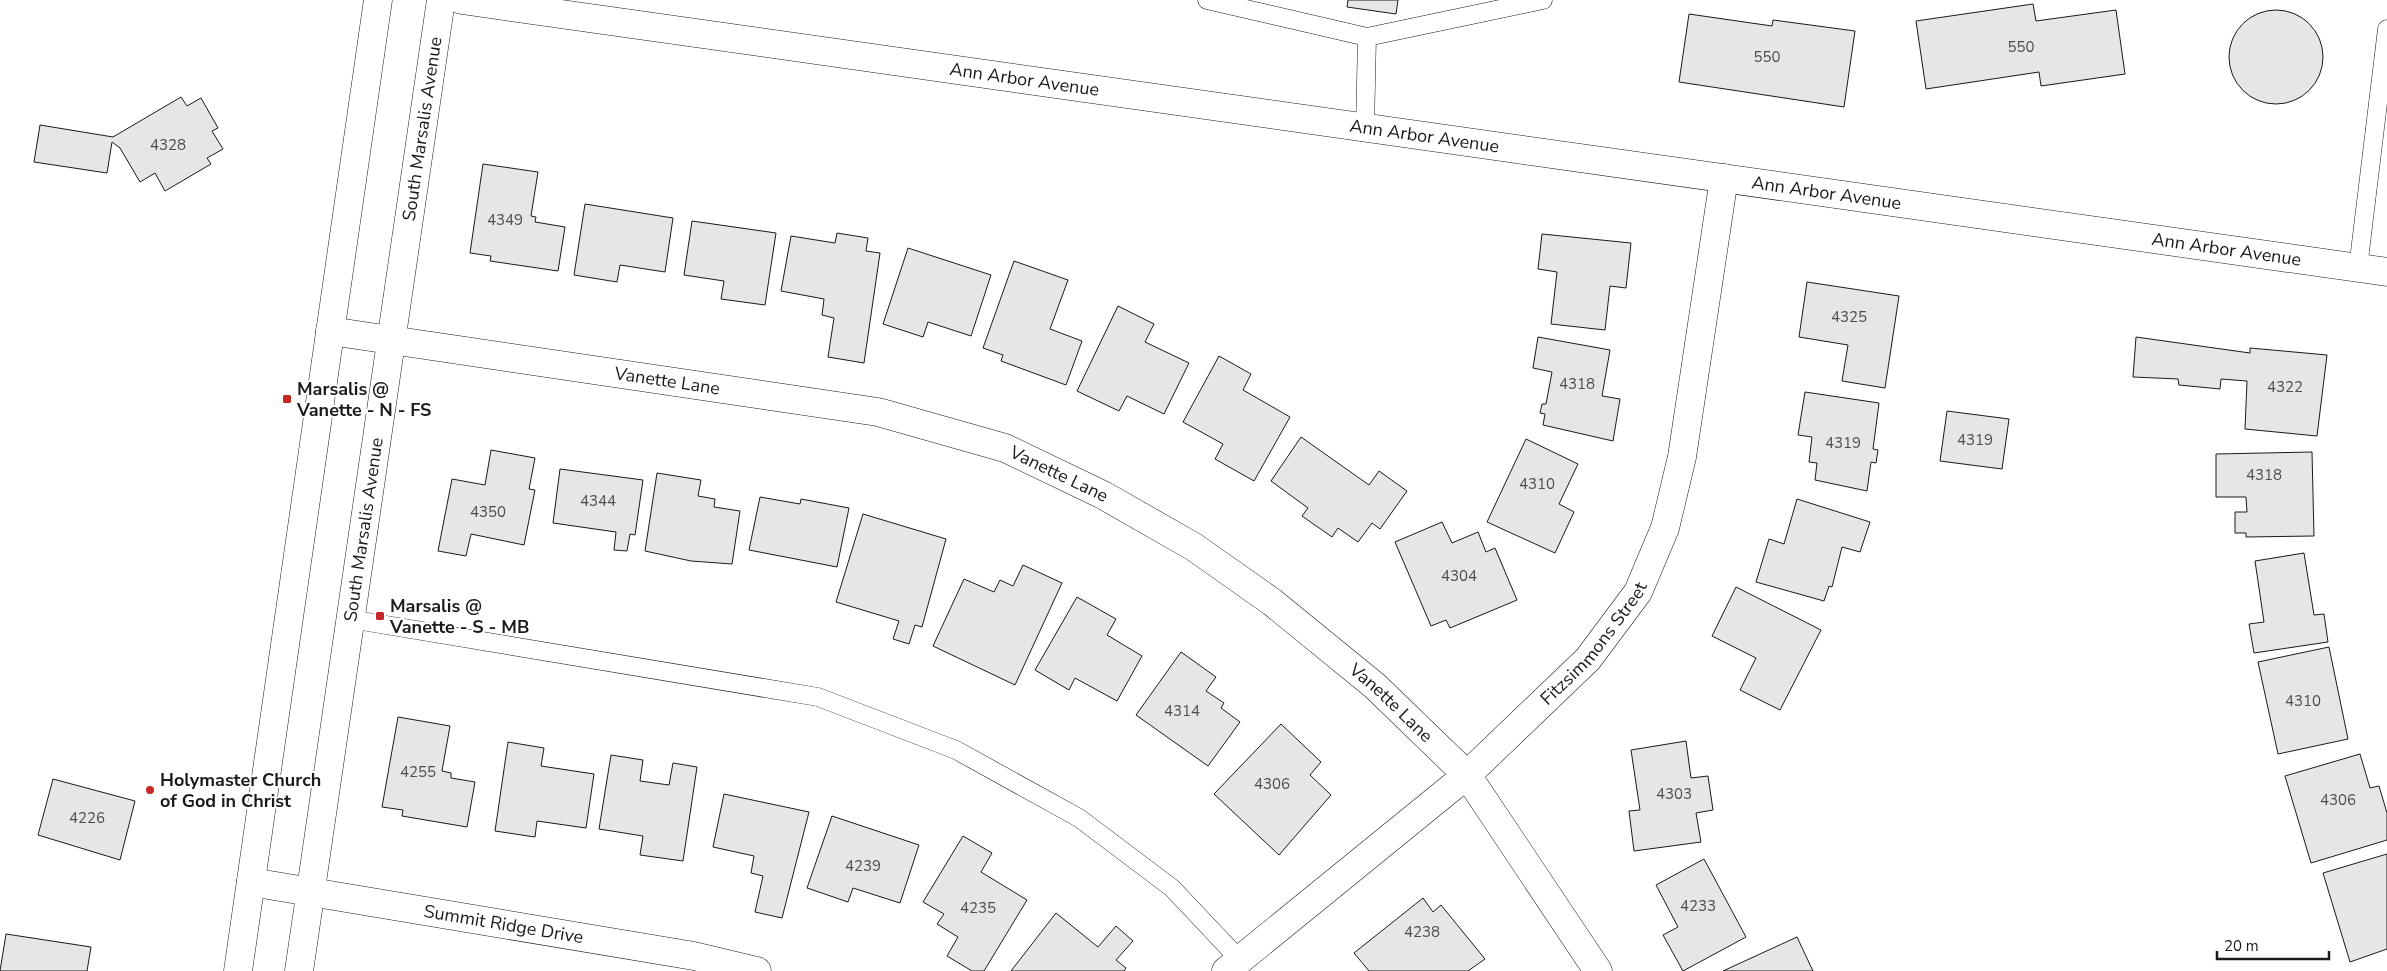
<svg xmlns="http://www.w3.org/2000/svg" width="2387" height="971" viewBox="0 0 2387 971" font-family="'Nunito Sans',sans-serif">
	<rect width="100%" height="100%" fill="#fff"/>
	<!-- building -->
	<path fill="#e6e6e6" stroke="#1a1a1a" d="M 1348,0 L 1398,0 L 1396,14 L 1347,7 Z
		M 2033,4 L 2036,21 L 2116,10 L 2125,74 L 2041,86 L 2039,72 L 1926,89 L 1916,21 Z
		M2229 57a47 47 0 1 1 94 0a47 47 0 1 1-94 0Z
		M 1689,14 L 1772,26 L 1773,20 L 1855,31 L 1844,107 L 1679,82 Z
		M 181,97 L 187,106 L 201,98 L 218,128 L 212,131 L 223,149 L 207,158 L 211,164 L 165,191 L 155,173 L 140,182 L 120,148 L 112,142 L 107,173 L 34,162 L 40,125 L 113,137 Z
		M 483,164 L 538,172 L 531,216 L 536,217 L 535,222 L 565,227 L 558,271 L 490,261 L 491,256 L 470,253 Z
		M 585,204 L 673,218 L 665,272 L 620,265 L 617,282 L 574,275 Z
		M 692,221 L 776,233 L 765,305 L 721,299 L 724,281 L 684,275 Z
		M 837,233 L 868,238 L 866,251 L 880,253 L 864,363 L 828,357 L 834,318 L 822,315 L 824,299 L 781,291 L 791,236 L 835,243 Z
		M 1542,234 L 1631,243 L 1626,288 L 1610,286 L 1605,330 L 1551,324 L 1557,272 L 1538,269 Z
		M 908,248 L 991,275 L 971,336 L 928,322 L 923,337 L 883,324 Z
		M 1014,261 L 1068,280 L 1050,329 L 1082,341 L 1066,385 L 1001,361 L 1003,355 L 983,348 Z
		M 1807,282 L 1899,296 L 1885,388 L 1842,381 L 1848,345 L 1799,337 Z
		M 1118,306 L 1154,324 L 1145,342 L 1189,363 L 1164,414 L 1127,396 L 1119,411 L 1077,391 Z
		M 1538,337 L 1610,350 L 1602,396 L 1620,399 L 1613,441 L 1543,425 L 1545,414 L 1540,413 L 1542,404 L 1546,404 L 1552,372 L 1533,368 Z
		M 2136,337 L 2250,353 L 2250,348 L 2327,355 L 2317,436 L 2245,429 L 2247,381 L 2221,379 L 2220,389 L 2179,385 L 2178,379 L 2133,377 Z
		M 1219,356 L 1251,374 L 1243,390 L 1290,417 L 1254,481 L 1215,459 L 1223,444 L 1183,422 Z
		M 1805,392 L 1879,403 L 1873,449 L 1878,450 L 1876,463 L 1871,462 L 1867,491 L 1815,480 L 1817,463 L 1809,462 L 1812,437 L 1798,435 Z
		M 1947,411 L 2009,419 L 2002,469 L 1940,461 Z
		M 1301,437 L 1369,485 L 1379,471 L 1407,491 L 1380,529 L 1372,523 L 1358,542 L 1338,528 L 1332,537 L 1302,516 L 1308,508 L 1271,481 Z
		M 1526,439 L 1578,464 L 1559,504 L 1574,512 L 1555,553 L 1487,522 Z
		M 491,450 L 535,458 L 529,489 L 535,490 L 524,545 L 471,534 L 466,556 L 438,551 L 452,479 L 485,485 Z
		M 2312,452 L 2314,536 L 2246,537 L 2246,533 L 2235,533 L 2235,512 L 2247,512 L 2246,497 L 2216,497 L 2216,454 Z
		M 560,469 L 643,480 L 635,535 L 630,534 L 627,551 L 614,550 L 616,532 L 553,523 Z
		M 657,473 L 701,480 L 698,496 L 715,499 L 714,507 L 740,511 L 732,564 L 691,561 L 645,551 Z
		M 760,497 L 800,504 L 801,499 L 849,508 L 837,567 L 749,550 Z
		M 1797,499 L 1870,522 L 1860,552 L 1842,547 L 1832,587 L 1829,586 L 1824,601 L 1756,582 L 1769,539 L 1784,544 Z
		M 863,514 L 946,539 L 922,627 L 915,625 L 909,644 L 893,639 L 899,621 L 836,602 Z
		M 1442,522 L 1452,543 L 1478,532 L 1486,552 L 1495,548 L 1517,600 L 1450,628 L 1446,620 L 1431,626 L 1395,542 Z
		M 2304,553 L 2314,615 L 2324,614 L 2328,642 L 2254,653 L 2249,624 L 2264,622 L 2255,561 Z
		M 1023,565 L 1062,583 L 1015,685 L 933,646 L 964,579 L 994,592 L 1000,580 L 1013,586 Z
		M 1736,587 L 1821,630 L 1780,710 L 1740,690 L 1756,658 L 1712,636 Z
		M 1077,597 L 1116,619 L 1107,635 L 1142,656 L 1117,701 L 1075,678 L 1069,690 L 1035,670 Z
		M 2329,647 L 2348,739 L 2278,754 L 2258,662 Z
		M 1181,652 L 1216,677 L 1206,691 L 1224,703 L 1221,708 L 1240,722 L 1208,766 L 1136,715 Z
		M 398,717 L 450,726 L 442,771 L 451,773 L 451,778 L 475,782 L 467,827 L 402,816 L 403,810 L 382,807 Z
		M 1281,724 L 1321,762 L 1310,775 L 1331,795 L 1279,855 L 1214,794 Z
		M 1686,741 L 1691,778 L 1708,776 L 1713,810 L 1696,813 L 1701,842 L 1634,851 L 1629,811 L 1640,810 L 1631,750 Z
		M 508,742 L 544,748 L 541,766 L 594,774 L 586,828 L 537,821 L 535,837 L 495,831 Z
		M 2360,754 L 2370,788 L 2379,786 L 2387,813 L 2387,840 L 2311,863 L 2285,776 Z
		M 611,755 L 643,760 L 640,781 L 669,785 L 673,763 L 697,767 L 683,861 L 640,855 L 643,836 L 599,829 Z
		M 53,779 L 135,801 L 120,860 L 38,835 Z
		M 724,794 L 809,812 L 782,918 L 755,912 L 763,876 L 751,873 L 754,856 L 713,847 Z
		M 832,816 L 919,845 L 900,903 L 853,888 L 848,902 L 807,888 Z
		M 963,836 L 992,853 L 981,872 L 1027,900 L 984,971 L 972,971 L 947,956 L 958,937 L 937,924 L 944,914 L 923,902 Z
		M 2387,854 L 2387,949 L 2350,962 L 2323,873 Z
		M 1704,859 L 1746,937 L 1683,971 L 1663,935 L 1678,927 L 1656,885 Z
		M 1423,898 L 1433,912 L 1441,905 L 1485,959 L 1468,971 L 1369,971 L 1354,953 Z
		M 1056,913 L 1098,947 L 1116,926 L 1133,941 L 1116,960 L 1126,968 L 1124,971 L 1011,971 Z
		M 6,934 L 91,947 L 87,971 L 0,971 Z
		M 1797,937 L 1813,971 L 1723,971 Z"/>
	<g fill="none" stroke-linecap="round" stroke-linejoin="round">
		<!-- service casing -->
		<g stroke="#1a1a1a" stroke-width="19">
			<path id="service" d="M 1207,0 L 1367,37 L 1365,128
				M 1367,37 L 1543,0
				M 2358,268 L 2387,29
				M 350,619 L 818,697 L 956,750 L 1079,818 L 1172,888 L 1240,960"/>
		</g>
		<!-- minor casing -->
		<g stroke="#1a1a1a" stroke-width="29">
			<g id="minor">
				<path id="s1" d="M 330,331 L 878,412 L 1005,448 L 1103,495 L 1194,547 L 1272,602 L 1375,686 L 1467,775 L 1598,971"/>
				<path id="s2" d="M 251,882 L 694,956 L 757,971"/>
				<path id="s3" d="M 1226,971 L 1467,775 L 1588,659 L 1638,592 L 1665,528 L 1682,457 L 1724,178"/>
			</g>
		</g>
		<!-- tertiary casing -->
		<g stroke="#1a1a1a" stroke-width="29">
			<g id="tertiary">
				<path id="s4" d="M 462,0 L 2387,272"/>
			</g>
		</g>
		<!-- secondary casing -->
		<g stroke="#1a1a1a" stroke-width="29">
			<g id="secondary">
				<path d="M 238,971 L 378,0"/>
				<path id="s5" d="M 299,971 L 441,0"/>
			</g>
		</g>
		<!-- service -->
		<use href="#service" stroke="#fff" stroke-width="18"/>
		<!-- minor -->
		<use href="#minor" stroke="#fff" stroke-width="28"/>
		<!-- tertiary -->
		<use href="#tertiary" stroke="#fff" stroke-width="28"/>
		<!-- secondary -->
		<use href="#secondary" stroke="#fff" stroke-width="28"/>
	</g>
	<!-- markers -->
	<g fill="#c62828" stroke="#fff" stroke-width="2">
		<rect x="282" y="394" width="10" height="10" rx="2.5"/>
		<rect x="375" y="611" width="10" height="10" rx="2.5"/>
		<circle cx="150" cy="790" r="5"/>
	</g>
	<g text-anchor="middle" stroke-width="4" stroke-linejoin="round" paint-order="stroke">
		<!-- number labels -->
		<g font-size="15" fill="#4d4d4d">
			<text x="2021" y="52">550</text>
			<text x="1767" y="62">550</text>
			<text x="168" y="150">4328</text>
			<text x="505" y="225">4349</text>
			<text x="1849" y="322">4325</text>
			<text x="1577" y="389">4318</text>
			<text x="2285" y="392">4322</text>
			<text x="1975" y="445">4319</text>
			<text x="1843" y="448">4319</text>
			<text x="2264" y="480">4318</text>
			<text x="1537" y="489">4310</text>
			<text x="598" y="506">4344</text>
			<text x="488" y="517">4350</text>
			<text x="1459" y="581">4304</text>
			<text x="2303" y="706">4310</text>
			<text x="1182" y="716">4314</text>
			<text x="418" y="777">4255</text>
			<text x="1272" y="789">4306</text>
			<text x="1674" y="799">4303</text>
			<text x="2338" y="805">4306</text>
			<text x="87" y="823">4226</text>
			<text x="863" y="871">4239</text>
			<text x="1698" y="911">4233</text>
			<text x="978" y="913">4235</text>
			<text x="1422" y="937">4238</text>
		</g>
		<!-- street labels -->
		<g font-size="18" fill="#1a1a1a" stroke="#fff">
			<text dy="6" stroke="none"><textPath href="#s4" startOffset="568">Ann Arbor Avenue</textPath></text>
			<text dy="6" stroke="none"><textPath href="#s5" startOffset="851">South Marsalis Avenue</textPath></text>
			<text dy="6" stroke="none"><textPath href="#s4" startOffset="972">Ann Arbor Avenue</textPath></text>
			<text dy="6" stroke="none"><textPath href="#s4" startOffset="1378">Ann Arbor Avenue</textPath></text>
			<text dy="6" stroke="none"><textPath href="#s4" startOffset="1782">Ann Arbor Avenue</textPath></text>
			<text dy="6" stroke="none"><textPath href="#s1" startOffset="341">Vanette Lane</textPath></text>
			<text dy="6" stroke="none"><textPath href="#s1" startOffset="746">Vanette Lane</textPath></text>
			<text dy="6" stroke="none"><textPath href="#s5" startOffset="446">South Marsalis Avenue</textPath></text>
			<text dy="6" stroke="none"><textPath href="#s3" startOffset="494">Fitzsimmons Street</textPath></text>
			<text dy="6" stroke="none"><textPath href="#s1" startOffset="1151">Vanette Lane</textPath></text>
			<text dy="6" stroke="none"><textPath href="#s2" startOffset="256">Summit Ridge Drive</textPath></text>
		</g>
		<!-- poi labels -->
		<g font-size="18" font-weight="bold" fill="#1a1a1a" stroke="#fff" text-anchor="start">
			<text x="297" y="395">Marsalis @<tspan x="297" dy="21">Vanette - N - FS</tspan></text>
			<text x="390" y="612">Marsalis @<tspan x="390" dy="21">Vanette - S - MB</tspan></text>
			<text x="160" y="786">Holymaster Church<tspan x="160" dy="21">of God in Christ</tspan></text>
		</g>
	</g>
	<!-- scale -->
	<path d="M2217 951v8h112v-8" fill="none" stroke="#1a1a1a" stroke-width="2.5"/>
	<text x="2224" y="951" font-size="15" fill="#1a1a1a" stroke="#ffffff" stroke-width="4" paint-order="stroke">20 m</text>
</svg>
